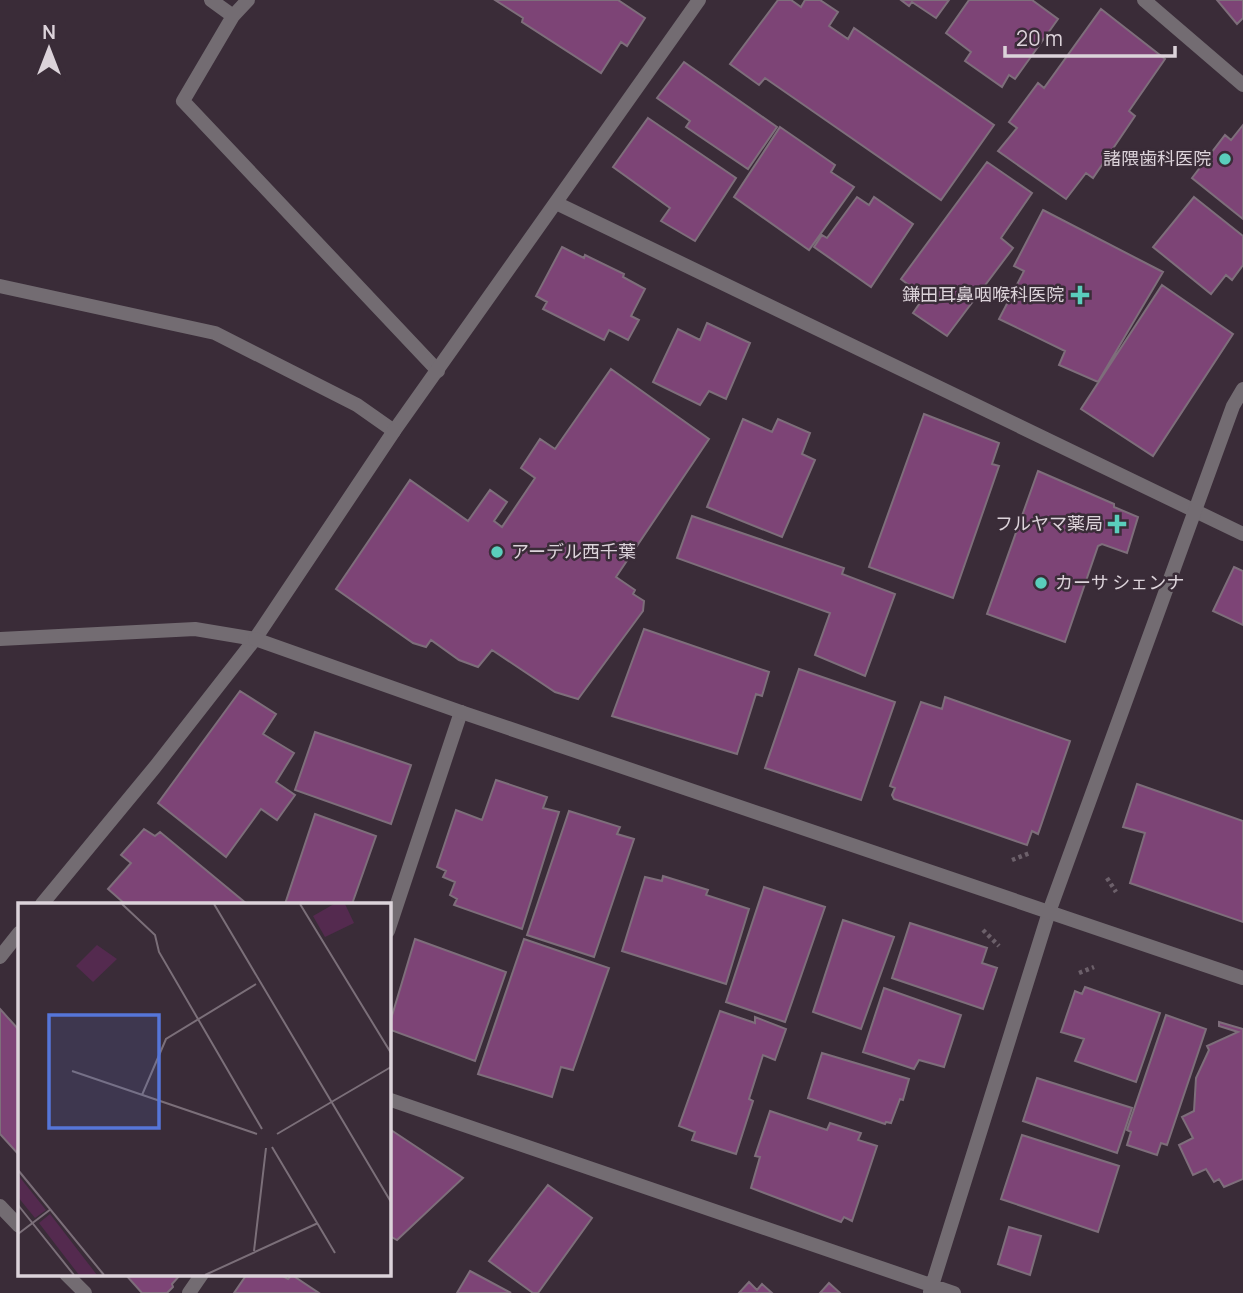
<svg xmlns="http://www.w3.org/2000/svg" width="1243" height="1293" viewBox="0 0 1243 1293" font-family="Manrope,'Noto Sans JP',sans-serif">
	<rect width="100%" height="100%" fill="#3a2c38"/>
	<!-- building -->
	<path fill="#7d4476" stroke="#7e6e7b" stroke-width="2" d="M 495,0 L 618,0 L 645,18 L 627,46 L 621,42 L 601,73 L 522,22 L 523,18 Z
		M 778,0 L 791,0 L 801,7 L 805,0 L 820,0 L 838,12 L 829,26 L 848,39 L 854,28 L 994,125 L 941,200 L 765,78 L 759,85 L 730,64 Z
		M 901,0 L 949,0 L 936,18 L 912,2 L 909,6 Z
		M 969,0 L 1032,0 L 1058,19 L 1015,79 L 1009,75 L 1002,87 L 965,61 L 971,52 L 946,33 Z
		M 1217,0 L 1243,0 L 1243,18 L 1237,24 Z
		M 1101,9 L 1165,59 L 1129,111 L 1135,116 L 1093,178 L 1086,173 L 1066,199 L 998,151 L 1017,128 L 1009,122 L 1038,83 L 1044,88 Z
		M 684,62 L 777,127 L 748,169 L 686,127 L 690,121 L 657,98 Z
		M 648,118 L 736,178 L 695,241 L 661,221 L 670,208 L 613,167 Z
		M 1243,125 L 1243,219 L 1192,178 L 1225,135 L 1231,140 Z
		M 780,127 L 835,165 L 831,172 L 854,187 L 809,250 L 734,197 Z
		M 987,162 L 1032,193 L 1001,238 L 1013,248 L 947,336 L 913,313 L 924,297 L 901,279 Z
		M 857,197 L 869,205 L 874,197 L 913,224 L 871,287 L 814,247 L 822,235 L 827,238 Z
		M 1194,197 L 1243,236 L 1243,265 L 1232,280 L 1226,275 L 1211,294 L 1153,247 Z
		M 1043,210 L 1163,272 L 1098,382 L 1059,365 L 1065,351 L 999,319 L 1024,271 L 1014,266 Z
		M 562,247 L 584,258 L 585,255 L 624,274 L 623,277 L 645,289 L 631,316 L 639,320 L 628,340 L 609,330 L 604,340 L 543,309 L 547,302 L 536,296 Z
		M 1162,285 L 1233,334 L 1153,456 L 1081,409 Z
		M 707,323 L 750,343 L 726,399 L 709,391 L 700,405 L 653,382 L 678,329 L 700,340 Z
		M 611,369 L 709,439 L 616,577 L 635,590 L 633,594 L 644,601 L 643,611 L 578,699 L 555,692 L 492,650 L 478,667 L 459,660 L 431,640 L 426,647 L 413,643 L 336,589 L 410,480 L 468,521 L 490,490 L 507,502 L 494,521 L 502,527 L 535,478 L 521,468 L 540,439 L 555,449 Z
		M 924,414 L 999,443 L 992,464 L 999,466 L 953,598 L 869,567 Z
		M 743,419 L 772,432 L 778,419 L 810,433 L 802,454 L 815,460 L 782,537 L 707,507 Z
		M 1038,471 L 1114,504 L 1114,507 L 1138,517 L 1127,553 L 1102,544 L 1098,546 L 1065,642 L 987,614 Z
		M 692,516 L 844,568 L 842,574 L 895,594 L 865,676 L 815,655 L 830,613 L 677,558 Z
		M 1234,567 L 1243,571 L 1243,625 L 1213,611 Z
		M 644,629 L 769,672 L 762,696 L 756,694 L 737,754 L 612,716 Z
		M 799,669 L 895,702 L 861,800 L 765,768 Z
		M 240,691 L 276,714 L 263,734 L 294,753 L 276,782 L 295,795 L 277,820 L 261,809 L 226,857 L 158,803 Z
		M 945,697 L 1070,741 L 1038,834 L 1032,831 L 1027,845 L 894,799 L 892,795 L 895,788 L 890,786 L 921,702 L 942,709 Z
		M 315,732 L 411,765 L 391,824 L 295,790 Z
		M 496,780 L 547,797 L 543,808 L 559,812 L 522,929 L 454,905 L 457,899 L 450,895 L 455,882 L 443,877 L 446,871 L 437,867 L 456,810 L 482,820 Z
		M 1137,784 L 1243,821 L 1243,922 L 1130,883 L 1145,833 L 1123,827 Z
		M 569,811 L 620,827 L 617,834 L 634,839 L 594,957 L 527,935 Z
		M 315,814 L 376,836 L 352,904 L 285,904 Z
		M 144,829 L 155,836 L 160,832 L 247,904 L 125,904 L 108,889 L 131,863 L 121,855 Z
		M 663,876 L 708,890 L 706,895 L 749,909 L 726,984 L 622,951 L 645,877 L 662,881 Z
		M 764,887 L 825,907 L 785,1022 L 726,1002 Z
		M 843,920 L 894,937 L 861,1029 L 813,1012 Z
		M 910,923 L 987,948 L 982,963 L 997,968 L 983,1009 L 892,978 Z
		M 415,939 L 506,972 L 475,1061 L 388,1029 Z
		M 524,939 L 609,968 L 573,1070 L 561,1067 L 552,1097 L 478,1074 Z
		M 1085,987 L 1160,1013 L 1136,1082 L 1075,1061 L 1084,1039 L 1061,1032 L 1075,991 L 1082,994 Z
		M 884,988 L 961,1015 L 944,1067 L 919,1060 L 914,1069 L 863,1052 Z
		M 0,1009 L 19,1030 L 19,1155 L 0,1134 Z
		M 720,1011 L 755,1023 L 755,1017 L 786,1029 L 775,1060 L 763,1055 L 749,1099 L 753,1101 L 736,1154 L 692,1140 L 695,1132 L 679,1126 Z
		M 1166,1015 L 1206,1029 L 1167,1145 L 1161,1143 L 1157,1155 L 1127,1145 L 1131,1132 L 1127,1130 Z
		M 1219,1022 L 1243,1029 L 1243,1179 L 1224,1187 L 1219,1179 L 1214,1182 L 1206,1169 L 1193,1175 L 1179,1145 L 1193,1138 L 1182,1117 L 1194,1111 L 1196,1078 L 1209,1050 L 1207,1046 L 1238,1032 L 1219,1026 Z
		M 822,1053 L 909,1079 L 903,1100 L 900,1099 L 891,1123 L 886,1122 L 885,1124 L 808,1098 Z
		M 1037,1078 L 1132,1108 L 1117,1153 L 1023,1121 Z
		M 770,1111 L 827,1130 L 830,1123 L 861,1133 L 858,1140 L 877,1146 L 852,1221 L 844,1217 L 841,1222 L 751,1188 L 760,1157 L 755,1156 Z
		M 388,1128 L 463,1178 L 397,1240 L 388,1235 Z
		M 1022,1135 L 1119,1166 L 1098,1232 L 1001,1199 Z
		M 548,1185 L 592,1218 L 538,1293 L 533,1293 L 489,1261 Z
		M 1009,1227 L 1041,1236 L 1030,1275 L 998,1264 Z
		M 470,1271 L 511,1293 L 457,1293 Z
		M 125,1274 L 181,1274 L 172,1284 L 173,1287 L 167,1293 L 142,1293 Z
		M 247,1274 L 279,1274 L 288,1279 L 292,1275 L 319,1293 L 234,1293 Z
		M 749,1282 L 757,1290 L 762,1284 L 772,1293 L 739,1293 Z
		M 829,1283 L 840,1293 L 820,1293 Z"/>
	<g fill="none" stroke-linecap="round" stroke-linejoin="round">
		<!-- path -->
		<path stroke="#6c606a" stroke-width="4.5" stroke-dasharray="3.5 3.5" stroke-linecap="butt" d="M 1012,860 L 1030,853
			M 1107,878 L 1116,892
			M 983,930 L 999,946
			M 1079,973 L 1094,967"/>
		<!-- service -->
		<path stroke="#736c72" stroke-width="14" d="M 211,0 L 233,16
			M 248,0 L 233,16 L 183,101 L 438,371
			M 0,286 L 215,333 L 357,405 L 394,431
			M 42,904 L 155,767 L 255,639
			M 0,957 L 19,933"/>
		<!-- minor -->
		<path stroke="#736c72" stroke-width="14" d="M 1144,0 L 1243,85
			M 556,203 L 1243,534
			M 0,639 L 195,629 L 255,639 L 394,431 L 699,0
			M 388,931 L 461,712
			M 388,1099 L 954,1293
			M 0,1206 L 19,1226
			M 66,1274 L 85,1293
			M 930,1292 L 1049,912
			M 189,1293 L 202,1274"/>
		<!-- tertiary -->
		<path stroke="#736c72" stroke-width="14" d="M 255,639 L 461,712 L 1243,978
			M 1049,912 L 1233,406 L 1243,389"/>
	</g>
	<!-- markers -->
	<g fill="#5acebc" stroke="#3a2c38" stroke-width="2.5">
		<circle cx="1225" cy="159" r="7"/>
		<path d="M1076.5 284.5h7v7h7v7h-7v7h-7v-7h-7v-7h7z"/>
		<path d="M1113.5 513.5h7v7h7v7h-7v7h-7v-7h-7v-7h7z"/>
		<circle cx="497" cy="552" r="7"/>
		<circle cx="1041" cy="583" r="7"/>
	</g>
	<g text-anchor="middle" stroke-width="5" stroke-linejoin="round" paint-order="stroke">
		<!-- poi labels -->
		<g font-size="18" fill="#dcd3da" stroke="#3a2c38" text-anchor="end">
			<text x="1211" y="165">諸隈歯科医院</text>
			<text x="1064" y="301">鎌田耳鼻咽喉科医院</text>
			<text x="1103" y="530">フルヤマ薬局</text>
			<text x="511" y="558" text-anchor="start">アーデル西千葉</text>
			<text x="1055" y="589" text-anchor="start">カーサ シェンナ</text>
		</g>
	</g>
	<!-- overview -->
	<g transform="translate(18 903)">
		<rect width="373" height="373" fill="#3a2c38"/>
		<path d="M 316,1 L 327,1 L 336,20 L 307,34 L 295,13 ZM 79,42 L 99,56 L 75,79 L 58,63 ZM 0,272 L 28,307 L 17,315 L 0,294 ZM 32,311 L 79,372 L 61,372 L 21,320 Z" fill="#542a4f"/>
		<path fill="none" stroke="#7b6f79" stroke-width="2" d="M 104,1 L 137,32 L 141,49 L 244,226M 196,1 L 373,299M 282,1 L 373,150M 54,168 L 239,231M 124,192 L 148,136 L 238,81M 259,231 L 373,164M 254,244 L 317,350M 0,267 L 86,372M 0,302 L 56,372M 0,331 L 33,306M 236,348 L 248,245M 187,372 L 300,320"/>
		<path fill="#5676d9" fill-opacity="0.15" stroke="#5676d9" stroke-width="3.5" d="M 31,112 L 141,112 L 141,225 L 31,225 Z"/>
		<rect width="373" height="373" fill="none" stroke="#dcd3da" stroke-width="3.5"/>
	</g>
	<!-- north arrow -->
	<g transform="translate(49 49)" stroke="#3a2c38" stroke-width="5" paint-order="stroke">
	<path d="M0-5L12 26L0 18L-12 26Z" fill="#dcd3da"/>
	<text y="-10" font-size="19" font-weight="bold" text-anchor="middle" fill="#dcd3da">N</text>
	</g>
	<!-- scale -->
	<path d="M1005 46v10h170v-10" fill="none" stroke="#dcd3da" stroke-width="3.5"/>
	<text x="1016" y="46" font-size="21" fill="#dcd3da" stroke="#3a2c38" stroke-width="5" paint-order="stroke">20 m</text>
</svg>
